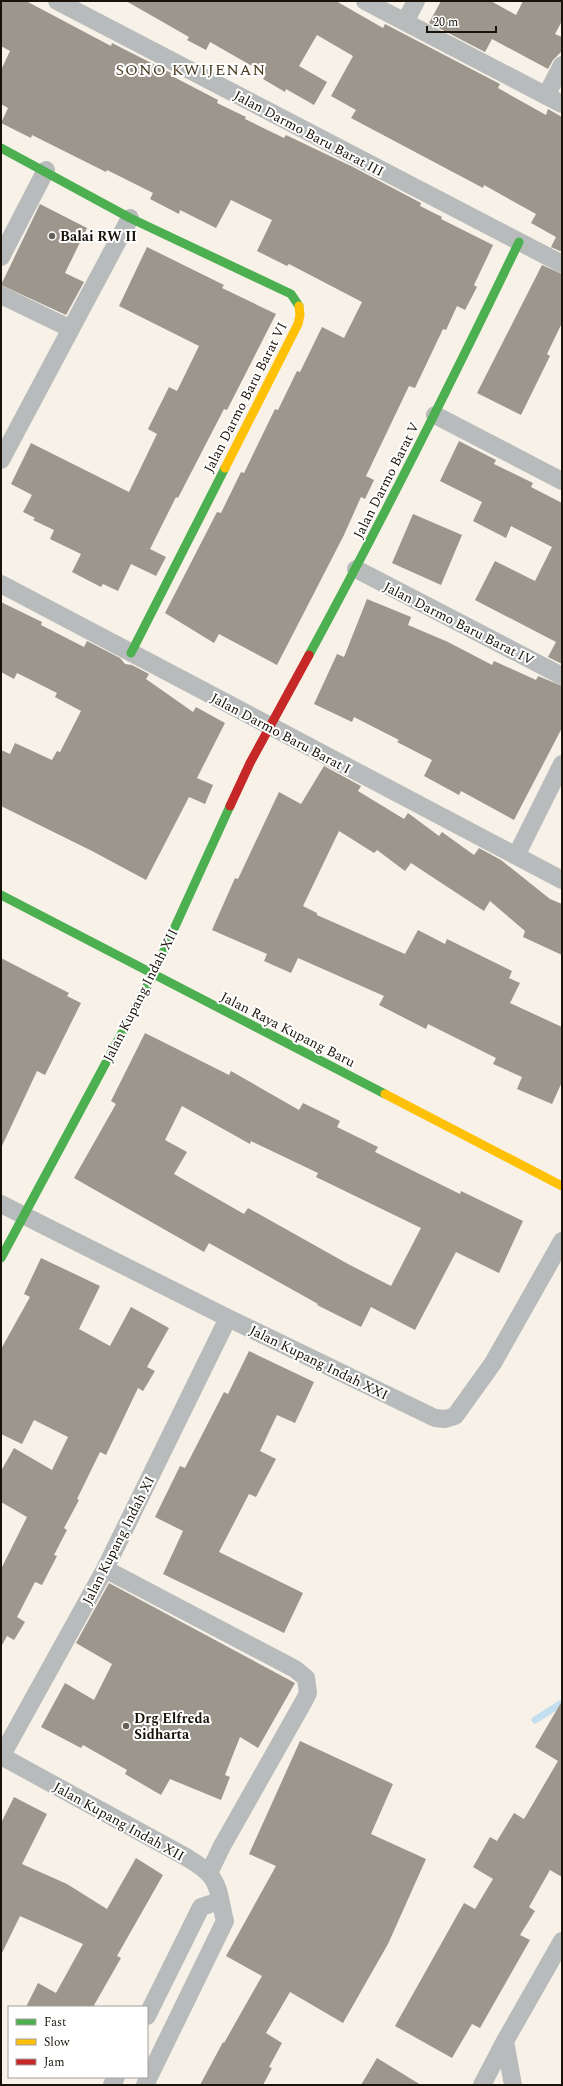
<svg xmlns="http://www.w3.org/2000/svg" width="563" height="2086" viewBox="0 0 563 2086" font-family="Spectral,serif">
	<rect width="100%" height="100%" fill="#f7f1e7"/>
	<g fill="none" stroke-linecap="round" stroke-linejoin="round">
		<!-- stream -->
		<path stroke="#c3dfef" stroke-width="7" d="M 535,1720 L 562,1703"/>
	</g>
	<!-- building -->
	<path fill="#9c968d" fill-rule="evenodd" d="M 1,1 L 26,1 L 111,46 L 112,43 L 171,73 L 170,75 L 218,100 L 217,103 L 246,117 L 245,119 L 284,138 L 286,135 L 353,167 L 421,203 L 420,206 L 442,217 L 441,219 L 493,245 L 474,285 L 477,287 L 465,310 L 457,306 L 446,330 L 443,329 L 415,388 L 409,386 L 366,476 L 374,480 L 365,499 L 361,497 L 344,535 L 277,665 L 219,634 L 214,643 L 165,613 L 217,512 L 221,513 L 241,472 L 244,473 L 275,409 L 278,410 L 297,371 L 300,372 L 322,327 L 344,338 L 362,302 L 289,264 L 287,266 L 257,251 L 272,220 L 231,200 L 216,228 L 180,210 L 179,214 L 150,199 L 153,193 L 107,170 L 106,172 L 32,135 L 31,138 L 1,123 L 8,108 L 1,104 L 1,70 L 10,51 L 1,46 Z
		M 126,1 L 336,1 L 383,28 L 385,24 L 500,84 L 498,88 L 546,115 L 548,109 L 562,117 L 562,252 L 551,247 L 556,237 L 531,223 L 536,214 L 484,185 L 483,188 L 351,118 L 356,110 L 331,96 L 353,56 L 317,35 L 299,66 L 327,82 L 314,105 L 286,89 L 285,92 L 263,79 L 266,74 L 210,42 L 206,50 L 187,40 L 189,37 Z
		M 441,1 L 491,1 L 516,15 L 523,1 L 562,1 L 562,21 L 555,34 L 562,37 L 562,51 L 553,60 L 548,69 L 492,39 L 485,52 L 429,23 Z
		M 40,204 L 87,228 L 65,273 L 84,282 L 66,315 L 1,285 Z
		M 147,247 L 224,285 L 222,288 L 276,314 L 227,410 L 224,409 L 178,498 L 176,497 L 150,549 L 166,557 L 156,576 L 131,564 L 118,591 L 103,584 L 101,587 L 72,572 L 81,554 L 50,539 L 54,530 L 33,520 L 35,518 L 23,512 L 32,495 L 11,484 L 31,443 L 129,492 L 157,434 L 148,429 L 169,387 L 177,391 L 199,346 L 119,306 Z
		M 542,265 L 562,274 L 562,323 L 547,354 L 550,356 L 521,415 L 477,393 Z
		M 459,441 L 496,460 L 494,464 L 533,483 L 531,487 L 562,503 L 562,664 L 548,657 L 556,642 L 475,600 L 495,561 L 535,581 L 552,547 L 511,526 L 506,538 L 473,521 L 482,502 L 440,481 Z
		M 413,514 L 462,535 L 441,585 L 392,563 Z
		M 367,599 L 411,617 L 408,625 L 448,642 L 492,665 L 494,661 L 536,680 L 538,676 L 562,686 L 562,728 L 514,820 L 461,791 L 459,795 L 424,776 L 432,760 L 397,742 L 399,740 L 354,717 L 352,722 L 314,704 L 337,654 L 344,657 Z
		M 1,602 L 42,622 L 41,625 L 84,647 L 87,641 L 120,658 L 125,664 L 132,665 L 149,674 L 146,679 L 193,712 L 196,707 L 225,723 L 197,778 L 213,785 L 205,804 L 189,797 L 146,880 L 94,852 L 1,806 L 1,750 L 10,754 L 15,743 L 52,760 L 57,751 L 60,752 L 81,711 L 55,697 L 57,693 L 17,673 L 14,679 L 1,672 Z
		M 324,766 L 361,786 L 358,791 L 404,819 L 408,813 L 439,836 L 442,832 L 474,855 L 479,848 L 501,860 L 550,899 L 562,904 L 562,955 L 523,937 L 525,931 L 490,901 L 484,911 L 411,863 L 405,871 L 377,850 L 374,853 L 339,831 L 303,906 L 317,913 L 317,915 L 405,954 L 418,930 L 445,944 L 447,939 L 512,971 L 509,978 L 520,983 L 510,1003 L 562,1027 L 562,1082 L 552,1104 L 517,1089 L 522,1077 L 493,1064 L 496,1058 L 428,1024 L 426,1029 L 379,1005 L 384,996 L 298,958 L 291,973 L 264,961 L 267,954 L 212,930 L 235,878 L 238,879 L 279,792 L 301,804 Z
		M 1,958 L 69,993 L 67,996 L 81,1003 L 45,1075 L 37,1071 L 1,1148 Z
		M 145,1033 L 229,1075 L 231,1071 L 299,1110 L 303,1103 L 340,1121 L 337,1127 L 378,1147 L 375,1152 L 460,1194 L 461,1191 L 523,1221 L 499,1273 L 456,1252 L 415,1330 L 371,1307 L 361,1327 L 317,1305 L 318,1304 L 209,1243 L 204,1252 L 74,1178 L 116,1104 L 111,1101 ZM 182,1106 L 250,1144 L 251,1141 L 318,1173 L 316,1177 L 421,1228 L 391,1286 L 348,1264 L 248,1208 L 244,1214 L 174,1174 L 187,1152 L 165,1140 Z
		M 41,1258 L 100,1286 L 79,1329 L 110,1346 L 131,1307 L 169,1328 L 147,1367 L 155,1371 L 143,1391 L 138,1388 L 106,1455 L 100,1452 L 77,1499 L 79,1500 L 64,1528 L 67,1530 L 54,1555 L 57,1556 L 42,1585 L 35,1582 L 17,1617 L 25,1622 L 14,1640 L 7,1636 L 1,1647 L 1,1569 L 27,1517 L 1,1502 L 1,1471 L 14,1448 L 52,1470 L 68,1437 L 34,1420 L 22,1444 L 1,1434 L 1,1349 L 30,1297 L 24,1294 Z
		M 249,1351 L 314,1382 L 295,1423 L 277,1415 L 260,1451 L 276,1459 L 256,1497 L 249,1494 L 219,1552 L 303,1593 L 284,1633 L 163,1574 L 183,1531 L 155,1517 L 180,1466 L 185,1468 L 224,1392 L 228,1394 Z
		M 109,1583 L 295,1683 L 258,1748 L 240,1737 L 225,1775 L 230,1777 L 221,1800 L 170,1779 L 161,1795 L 125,1774 L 127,1770 L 83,1745 L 81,1748 L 41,1727 L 65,1683 L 94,1700 L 112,1664 L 76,1643 Z
		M 562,1701 L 562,1877 L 550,1870 L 529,1907 L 535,1911 L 520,1935 L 530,1940 L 480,2028 L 472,2024 L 452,2058 L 395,2026 L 464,1903 L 475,1909 L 493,1879 L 473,1867 L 490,1837 L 497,1841 L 514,1813 L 524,1819 L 558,1761 L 535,1747 Z
		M 300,1741 L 393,1784 L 371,1834 L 426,1859 L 388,1944 L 343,2023 L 290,1992 L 266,2033 L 282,2043 L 269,2067 L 272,2068 L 263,2085 L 200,2085 L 223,2042 L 224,2043 L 262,1976 L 226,1956 L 276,1866 L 249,1854 Z
		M 14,1797 L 47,1814 L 22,1864 L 67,1884 L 107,1909 L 136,1858 L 163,1875 L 117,1956 L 121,1958 L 93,2007 L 26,2007 L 38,1983 L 56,1993 L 83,1944 L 20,1916 L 1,1955 L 1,1823 Z
		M 377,2058 L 421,2085 L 361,2085 Z"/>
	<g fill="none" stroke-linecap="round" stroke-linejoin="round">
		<!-- street -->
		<path stroke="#b8bbbc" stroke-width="18" d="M 57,1 L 562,264
			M 365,1 L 562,104
			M 405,22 L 416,1
			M 546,96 L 562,65
			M 1,257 L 46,170
			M 1,295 L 71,329
			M 435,415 L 562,481
			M 1,460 L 130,218
			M 356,569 L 562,676
			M 1,584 L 562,880
			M 516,856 L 562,764
			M 1,1204 L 228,1318 L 435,1418 L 445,1419 L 455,1416 L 493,1363 L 562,1241
			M 105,1569 L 295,1669 L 306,1678 L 308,1693 L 304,1701 L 222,1846 L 209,1873
			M 1,1756 L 186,1857 C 194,1862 203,1867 209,1874 C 220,1885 221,1907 225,1921 L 145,2085
			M 1,1757 L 105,1569 L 228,1318
			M 147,2016 L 201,1907 L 219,1901
			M 505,2041 L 513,2085
			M 112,2085 L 116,2077
			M 482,2085 L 505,2041 L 562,1941"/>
		<!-- fast -->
		<path stroke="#4caf50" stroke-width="9" d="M 1,148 L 130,218 L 291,294 L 299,306
			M 131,653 L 225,468
			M 309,655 C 383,519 452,381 519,242
			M 1,895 L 385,1094
			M 1,1258 L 153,975 L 230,806"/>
		<!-- slow -->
		<path stroke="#ffc107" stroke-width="9" d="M 225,468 L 298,324 L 300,315 L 299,306
			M 385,1094 L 562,1186"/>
		<!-- jam -->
		<path stroke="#c62828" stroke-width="9" d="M 230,806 L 250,763 L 309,655"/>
	</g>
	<!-- markers -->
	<g fill="#666056" stroke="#fff" stroke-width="1.5">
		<circle cx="52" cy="236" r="4"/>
		<circle cx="126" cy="1726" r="4"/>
	</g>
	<g text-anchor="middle" stroke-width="4" stroke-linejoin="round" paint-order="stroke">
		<!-- street labels -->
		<g font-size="14" fill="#181208" stroke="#fff">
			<text transform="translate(309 133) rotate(28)" y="5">Jalan Darmo Baru Barat III</text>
			<text transform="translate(245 397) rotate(-63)" y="5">Jalan Darmo Baru Barat VI</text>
			<text transform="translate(386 480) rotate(-63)" y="5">Jalan Darmo Barat V</text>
			<text transform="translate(459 623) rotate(27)" y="5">Jalan Darmo Baru Barat IV</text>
			<text transform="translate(281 733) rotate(28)" y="5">Jalan Darmo Baru Barat I</text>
			<text transform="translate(140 995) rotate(-63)" y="5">Jalan Kupang Indah XII</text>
			<text transform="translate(288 1029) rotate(27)" y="5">Jalan Raya Kupang Baru</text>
			<text transform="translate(319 1362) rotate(26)" y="5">Jalan Kupang Indah XXI</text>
			<text transform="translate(118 1540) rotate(-63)" y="5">Jalan Kupang Indah XI</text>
			<text transform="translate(119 1821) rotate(29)" y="5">Jalan Kupang Indah XII</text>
		</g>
		<!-- poi labels -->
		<g font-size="14" font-weight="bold" fill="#181208" stroke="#fff" text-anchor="start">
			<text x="60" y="241">Balai RW II</text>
			<text x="134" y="1723">Drg Elfreda<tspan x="134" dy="16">Sidharta</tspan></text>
		</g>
		<!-- quarter labels -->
		<g font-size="16" letter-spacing="1" fill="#4c3e25" stroke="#fff">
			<text x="191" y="75">SONO KWIJENAN</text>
		</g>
	</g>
	<!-- border -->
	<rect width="563" height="2086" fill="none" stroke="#181208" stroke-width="4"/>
	<!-- legend -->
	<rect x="8" y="2006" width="140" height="72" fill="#ffffff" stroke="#a3a09c"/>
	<rect x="16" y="2019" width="20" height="6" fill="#4caf50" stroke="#a3a09c"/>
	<text x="44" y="2026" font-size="12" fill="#181208">Fast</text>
	<rect x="16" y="2039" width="20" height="6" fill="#ffc107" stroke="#a3a09c"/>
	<text x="44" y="2046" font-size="12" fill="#181208">Slow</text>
	<rect x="16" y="2059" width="20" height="6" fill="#c62828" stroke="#a3a09c"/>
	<text x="44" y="2066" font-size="12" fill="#181208">Jam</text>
	<!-- scale -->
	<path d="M427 26v6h69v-6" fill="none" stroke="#181208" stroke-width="2"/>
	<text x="433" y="26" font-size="12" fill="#181208" stroke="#ffffff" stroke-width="3" paint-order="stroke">20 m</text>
</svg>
